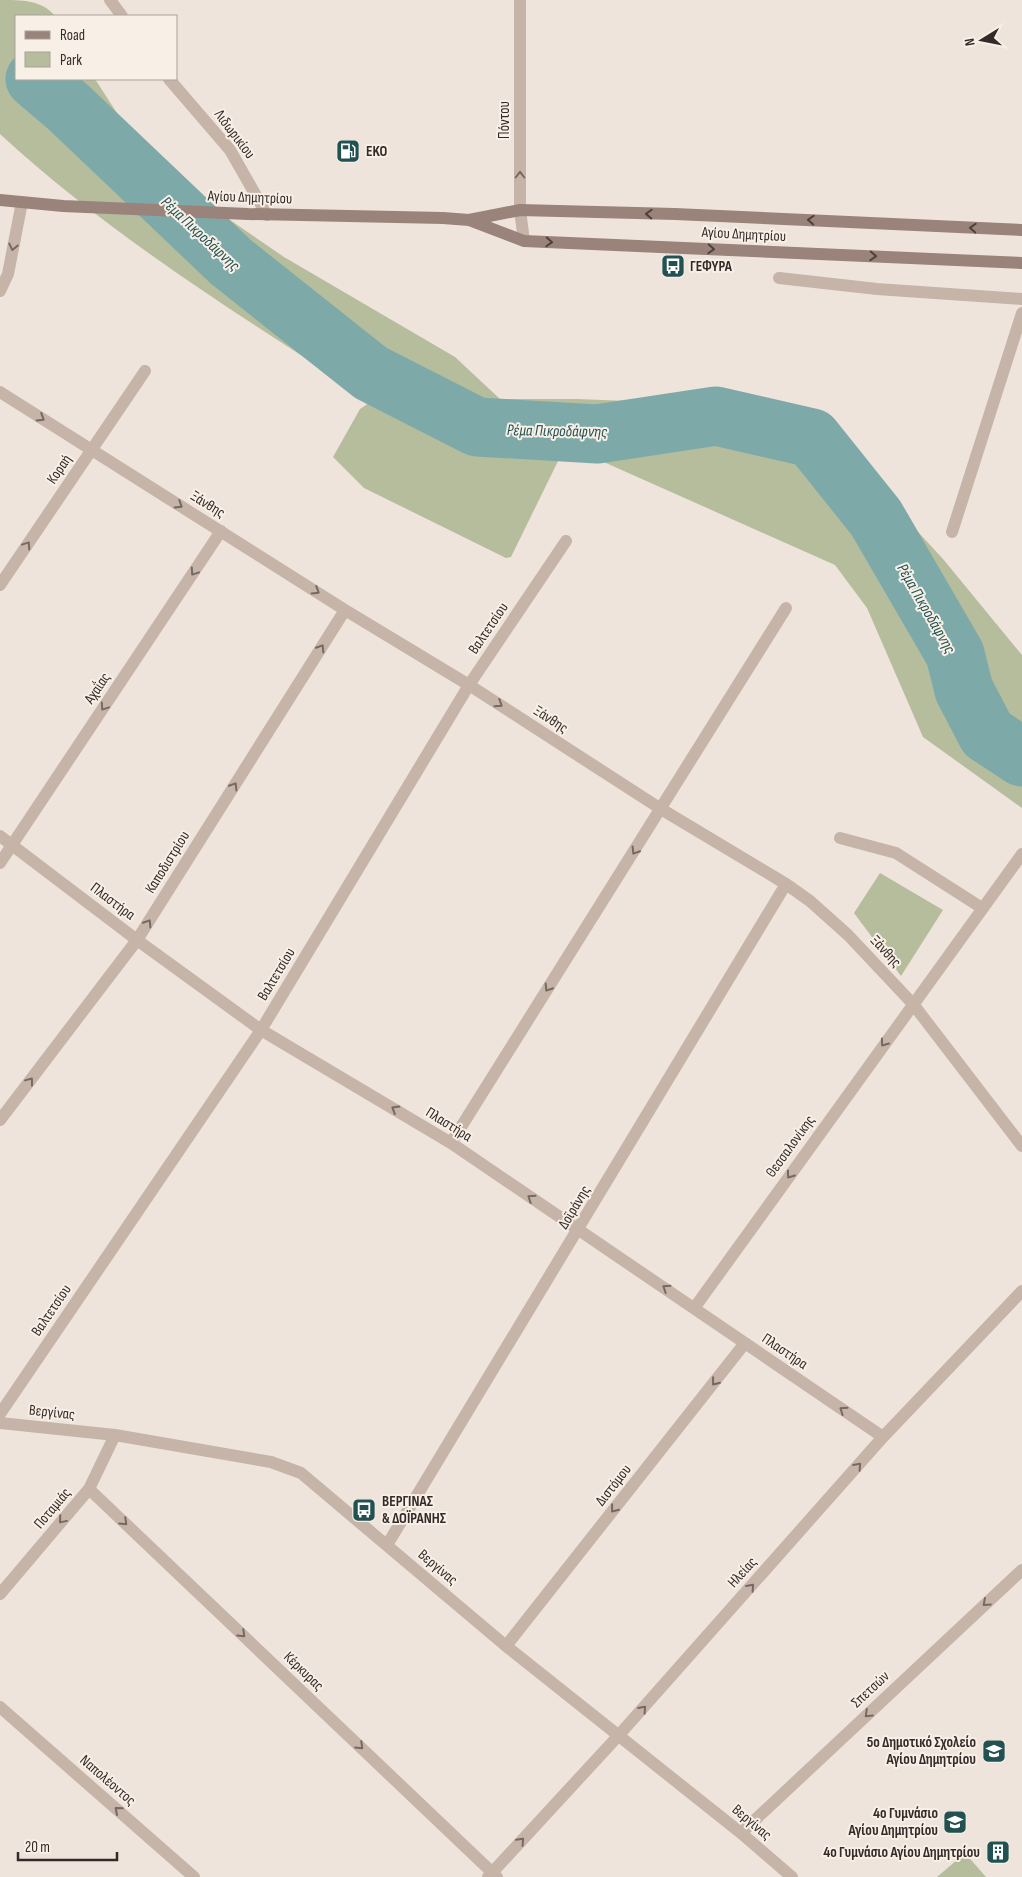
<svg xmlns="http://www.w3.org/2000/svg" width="1022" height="1877" viewBox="0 0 1022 1877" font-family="'Sofia Sans Condensed',sans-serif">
	<rect width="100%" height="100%" fill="#efe4db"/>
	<!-- green -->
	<path fill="#b5bd9d" d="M 0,0 C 22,0 42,0 55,16 L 16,16 L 16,79 L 95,79 L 151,166 L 284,257 L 455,357 L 500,399 L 577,399 L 812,408 L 884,495 L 943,559 L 1022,655 L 1022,808 L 923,737 L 867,608 L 835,565 L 579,451 L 563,451 L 511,557 L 506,558 L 364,488 L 333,457 L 360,409 L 372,401 C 244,318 113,238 0,134 Z
		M 880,873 L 943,910 L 901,976 L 854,913 Z
		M 965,1853 L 986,1877 L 937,1877 Z"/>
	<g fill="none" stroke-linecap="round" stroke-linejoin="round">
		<!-- river -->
		<path stroke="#7daaa8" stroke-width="59" d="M 35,79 L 68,107 L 231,262 L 371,373 L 477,427 L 597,434 L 716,416 L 812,438 L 876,518 L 955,654 L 964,690 L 987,734 L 1022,757"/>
		<!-- lane -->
		<path stroke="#c6b4a8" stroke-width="12" d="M 840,838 L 896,853 L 982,908"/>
		<!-- street -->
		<path stroke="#c6b4a8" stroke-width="12" d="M 110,0 L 122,16
			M 520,0 L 520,210 L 524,241
			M 169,79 L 230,150 L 267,215
			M 779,278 L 877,289 L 1022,299
			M 0,291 L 8,274 L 22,202
			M 0,392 L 345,610 L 469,685 L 661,809 L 786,884 L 810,901 L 848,935 L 913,1004 L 1022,1146
			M 952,532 L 1022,313
			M 0,585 L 145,371
			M 0,836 L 137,940 L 261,1030 L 451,1143 L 883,1437
			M 0,863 L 221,531
			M 0,1120 L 137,940 L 345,610
			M 451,1143 L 786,608
			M 695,1307 L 1022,854
			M 0,1414 L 261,1030 L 469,685 L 566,541
			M 0,1423 L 115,1435 L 271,1462 L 301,1473 L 506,1646 L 741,1833 L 792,1877
			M 89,1489 L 497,1877
			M 387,1545 L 786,884
			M 0,1594 L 89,1489 L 115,1435
			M 506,1646 L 745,1343
			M 0,1707 L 194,1877
			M 741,1833 L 1022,1570
			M 488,1877 L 619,1735 L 883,1437 L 1022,1291"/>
		<!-- secondary -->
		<path stroke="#9a837a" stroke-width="12" d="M 0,200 L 63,206 L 248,214 L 443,218 L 469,220 L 520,210 L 675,214 L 1022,230
			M 469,220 L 524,241 L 1022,263"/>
	</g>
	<!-- one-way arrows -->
	<defs><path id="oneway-chevron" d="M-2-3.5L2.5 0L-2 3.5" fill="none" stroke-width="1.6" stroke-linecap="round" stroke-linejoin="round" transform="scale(1.25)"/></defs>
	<g stroke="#766962">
		<use href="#oneway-chevron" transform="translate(520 175) rotate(-90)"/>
		<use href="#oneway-chevron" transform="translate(13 247) rotate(102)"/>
		<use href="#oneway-chevron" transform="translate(41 418) rotate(32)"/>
		<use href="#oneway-chevron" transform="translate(179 505) rotate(32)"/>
		<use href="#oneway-chevron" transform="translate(27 545) rotate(-56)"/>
		<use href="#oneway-chevron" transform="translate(194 572) rotate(124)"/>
		<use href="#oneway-chevron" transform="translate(316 591) rotate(32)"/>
		<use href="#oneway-chevron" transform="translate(321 648) rotate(-58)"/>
		<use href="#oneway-chevron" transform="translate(499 704) rotate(33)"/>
		<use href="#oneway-chevron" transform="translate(104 707) rotate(124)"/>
		<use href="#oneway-chevron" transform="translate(234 786) rotate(-58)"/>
		<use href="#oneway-chevron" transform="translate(635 851) rotate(122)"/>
		<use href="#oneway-chevron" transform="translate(148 923) rotate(-58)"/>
		<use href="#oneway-chevron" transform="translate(548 988) rotate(122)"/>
		<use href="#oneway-chevron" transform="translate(884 1043) rotate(126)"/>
		<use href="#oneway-chevron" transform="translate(30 1081) rotate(-53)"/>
		<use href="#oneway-chevron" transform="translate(395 1109) rotate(-149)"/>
		<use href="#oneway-chevron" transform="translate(790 1175) rotate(126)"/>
		<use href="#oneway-chevron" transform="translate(531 1198) rotate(-146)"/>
		<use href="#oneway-chevron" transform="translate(666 1288) rotate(-146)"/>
		<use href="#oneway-chevron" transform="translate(715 1382) rotate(128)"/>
		<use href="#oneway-chevron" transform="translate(843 1410) rotate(-146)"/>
		<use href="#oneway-chevron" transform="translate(858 1466) rotate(-48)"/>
		<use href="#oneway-chevron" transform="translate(614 1509) rotate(128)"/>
		<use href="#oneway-chevron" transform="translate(62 1520) rotate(130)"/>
		<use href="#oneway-chevron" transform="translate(124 1522) rotate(44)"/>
		<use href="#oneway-chevron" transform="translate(751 1587) rotate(-48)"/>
		<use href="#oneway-chevron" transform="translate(986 1603) rotate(138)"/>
		<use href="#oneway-chevron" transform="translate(242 1634) rotate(44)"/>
		<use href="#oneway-chevron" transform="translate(643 1709) rotate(-48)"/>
		<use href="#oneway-chevron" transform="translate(868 1714) rotate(137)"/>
		<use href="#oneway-chevron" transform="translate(360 1746) rotate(44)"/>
		<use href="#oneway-chevron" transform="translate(118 1810) rotate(-139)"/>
		<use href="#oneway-chevron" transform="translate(521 1841) rotate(-47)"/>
	</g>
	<g stroke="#4e413c">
		<use href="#oneway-chevron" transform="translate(649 214) rotate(-178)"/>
		<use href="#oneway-chevron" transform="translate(811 220) rotate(-177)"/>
		<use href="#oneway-chevron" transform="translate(973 228) rotate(-177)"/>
		<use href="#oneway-chevron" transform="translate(549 242) rotate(3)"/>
		<use href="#oneway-chevron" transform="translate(711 249) rotate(3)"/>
		<use href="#oneway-chevron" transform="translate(873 256) rotate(3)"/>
	</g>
	<!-- icons -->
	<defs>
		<g id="fuel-square" transform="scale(1.25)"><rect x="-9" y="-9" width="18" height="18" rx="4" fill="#215251" stroke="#f8efe7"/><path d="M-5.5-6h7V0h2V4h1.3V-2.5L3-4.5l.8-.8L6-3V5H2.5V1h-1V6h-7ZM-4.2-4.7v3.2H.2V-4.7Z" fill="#fff"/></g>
		<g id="bus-square" transform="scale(1.25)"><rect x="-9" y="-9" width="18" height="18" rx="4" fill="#215251" stroke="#f8efe7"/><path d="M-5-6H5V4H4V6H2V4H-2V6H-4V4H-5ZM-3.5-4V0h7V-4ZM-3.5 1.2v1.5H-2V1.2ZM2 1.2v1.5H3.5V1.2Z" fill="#fff"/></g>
		<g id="school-square" transform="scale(1.25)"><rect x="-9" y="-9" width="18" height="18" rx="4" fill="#215251" stroke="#f8efe7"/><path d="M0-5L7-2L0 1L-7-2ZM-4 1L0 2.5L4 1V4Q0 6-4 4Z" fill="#fff"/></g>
		<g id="building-square" transform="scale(1.25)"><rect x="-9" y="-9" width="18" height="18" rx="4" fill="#215251" stroke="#f8efe7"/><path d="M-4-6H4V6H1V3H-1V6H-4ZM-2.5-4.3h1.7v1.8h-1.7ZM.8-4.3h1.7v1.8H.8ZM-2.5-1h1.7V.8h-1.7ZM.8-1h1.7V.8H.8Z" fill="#fff"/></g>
	</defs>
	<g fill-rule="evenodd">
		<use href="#fuel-square" x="348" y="151"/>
		<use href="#bus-square" x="673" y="266"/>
		<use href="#bus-square" x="364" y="1510"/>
		<use href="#school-square" x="994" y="1751"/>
		<use href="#school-square" x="955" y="1822"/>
		<use href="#building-square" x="998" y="1852"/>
	</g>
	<g text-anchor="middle" stroke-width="4" stroke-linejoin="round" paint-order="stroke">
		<!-- street labels -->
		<g font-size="15" fill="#342b28" stroke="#f8efe7">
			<text transform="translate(504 120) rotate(-90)" y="5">Πόντου</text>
			<text transform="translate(235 134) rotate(53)" y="5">Λιδωρικίου</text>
			<text transform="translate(250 197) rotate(2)" y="5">Αγίου Δημητρίου</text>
			<text transform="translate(744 234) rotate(3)" y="5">Αγίου Δημητρίου</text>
			<text transform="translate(59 469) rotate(-56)" y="5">Κοραή</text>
			<text transform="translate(208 504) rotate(32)" y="5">Ξάνθης</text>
			<text transform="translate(488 628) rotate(-56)" y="5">Βαλτετσίου</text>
			<text transform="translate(97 688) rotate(-56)" y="5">Αχαΐας</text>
			<text transform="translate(551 719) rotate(33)" y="5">Ξάνθης</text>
			<text transform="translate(167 862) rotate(-58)" y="5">Καποδιστρίου</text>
			<text transform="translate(113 901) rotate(37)" y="5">Πλαστήρα</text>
			<text transform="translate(886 951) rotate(47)" y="5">Ξάνθης</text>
			<text transform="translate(276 974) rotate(-59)" y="5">Βαλτετσίου</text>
			<text transform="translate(449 1124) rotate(32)" y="5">Πλαστήρα</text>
			<text transform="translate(790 1146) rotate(-54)" y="5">Θεσσαλονίκης</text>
			<text transform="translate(574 1207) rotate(-59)" y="5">Δοϊράνης</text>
			<text transform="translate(51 1310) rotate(-56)" y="5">Βαλτετσίου</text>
			<text transform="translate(785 1351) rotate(34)" y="5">Πλαστήρα</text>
			<text transform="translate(52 1412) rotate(6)" y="5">Βεργίνας</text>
			<text transform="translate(613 1485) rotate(-52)" y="5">Διστόμου</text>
			<text transform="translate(52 1508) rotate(-50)" y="5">Ποταμιάς</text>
			<text transform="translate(438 1567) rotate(40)" y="5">Βεργίνας</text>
			<text transform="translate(742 1572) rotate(-48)" y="5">Ηλείας</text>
			<text transform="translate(304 1671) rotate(44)" y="5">Κέρκυρας</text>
			<text transform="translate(870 1689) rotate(-43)" y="5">Σπετσών</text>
			<text transform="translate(108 1780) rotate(41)" y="5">Ναπολέοντος</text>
			<text transform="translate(752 1822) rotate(40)" y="5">Βεργίνας</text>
		</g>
		<!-- poi labels -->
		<g font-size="15" font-weight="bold" fill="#342b28" stroke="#f8efe7" text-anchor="start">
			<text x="366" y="156">EKO</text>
			<text x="690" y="271">ΓΕΦΥΡΑ</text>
			<text x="382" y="1506">ΒΕΡΓΙΝΑΣ<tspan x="382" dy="17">&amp; ΔΟΪΡΑΝΗΣ</tspan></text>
			<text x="976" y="1747" text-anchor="end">5ο Δημοτικό Σχολείο<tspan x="976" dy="17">Αγίου Δημητρίου</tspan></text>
			<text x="938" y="1818" text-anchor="end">4ο Γυμνάσιο<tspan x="938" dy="17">Αγίου Δημητρίου</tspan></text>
			<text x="980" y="1857" text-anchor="end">4o Γυμνάσιο Αγίου Δημητρίου</text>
		</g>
		<!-- water labels -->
		<g font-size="16" font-style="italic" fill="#215251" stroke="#f8efe7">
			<text transform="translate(201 233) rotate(43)" y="6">Ρέμα Πικροδάφνης</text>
			<text transform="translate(557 430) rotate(1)" y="6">Ρέμα Πικροδάφνης</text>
			<text transform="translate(927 608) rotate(60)" y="6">Ρέμα Πικροδάφνης</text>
		</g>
	</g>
	<!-- legend -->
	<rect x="15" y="15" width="162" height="65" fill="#f8efe7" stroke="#aaa19b"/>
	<rect x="25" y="31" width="25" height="8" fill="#9a837a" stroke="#aaa19b"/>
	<text x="60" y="40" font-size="15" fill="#342b28">Road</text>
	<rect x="25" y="52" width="25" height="15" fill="#b5bd9d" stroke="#aaa19b"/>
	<text x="60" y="65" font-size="15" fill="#342b28">Park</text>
	<!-- north arrow -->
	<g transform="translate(982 40) rotate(260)" stroke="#f8efe7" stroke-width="4" paint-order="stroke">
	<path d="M0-4L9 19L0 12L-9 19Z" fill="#342b28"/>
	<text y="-8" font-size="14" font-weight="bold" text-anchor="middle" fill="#342b28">N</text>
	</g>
	<!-- scale -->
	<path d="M18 1852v8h99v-8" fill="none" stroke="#342b28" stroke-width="2.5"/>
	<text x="25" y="1852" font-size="15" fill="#342b28" stroke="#f8efe7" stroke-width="4" paint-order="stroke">20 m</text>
</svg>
